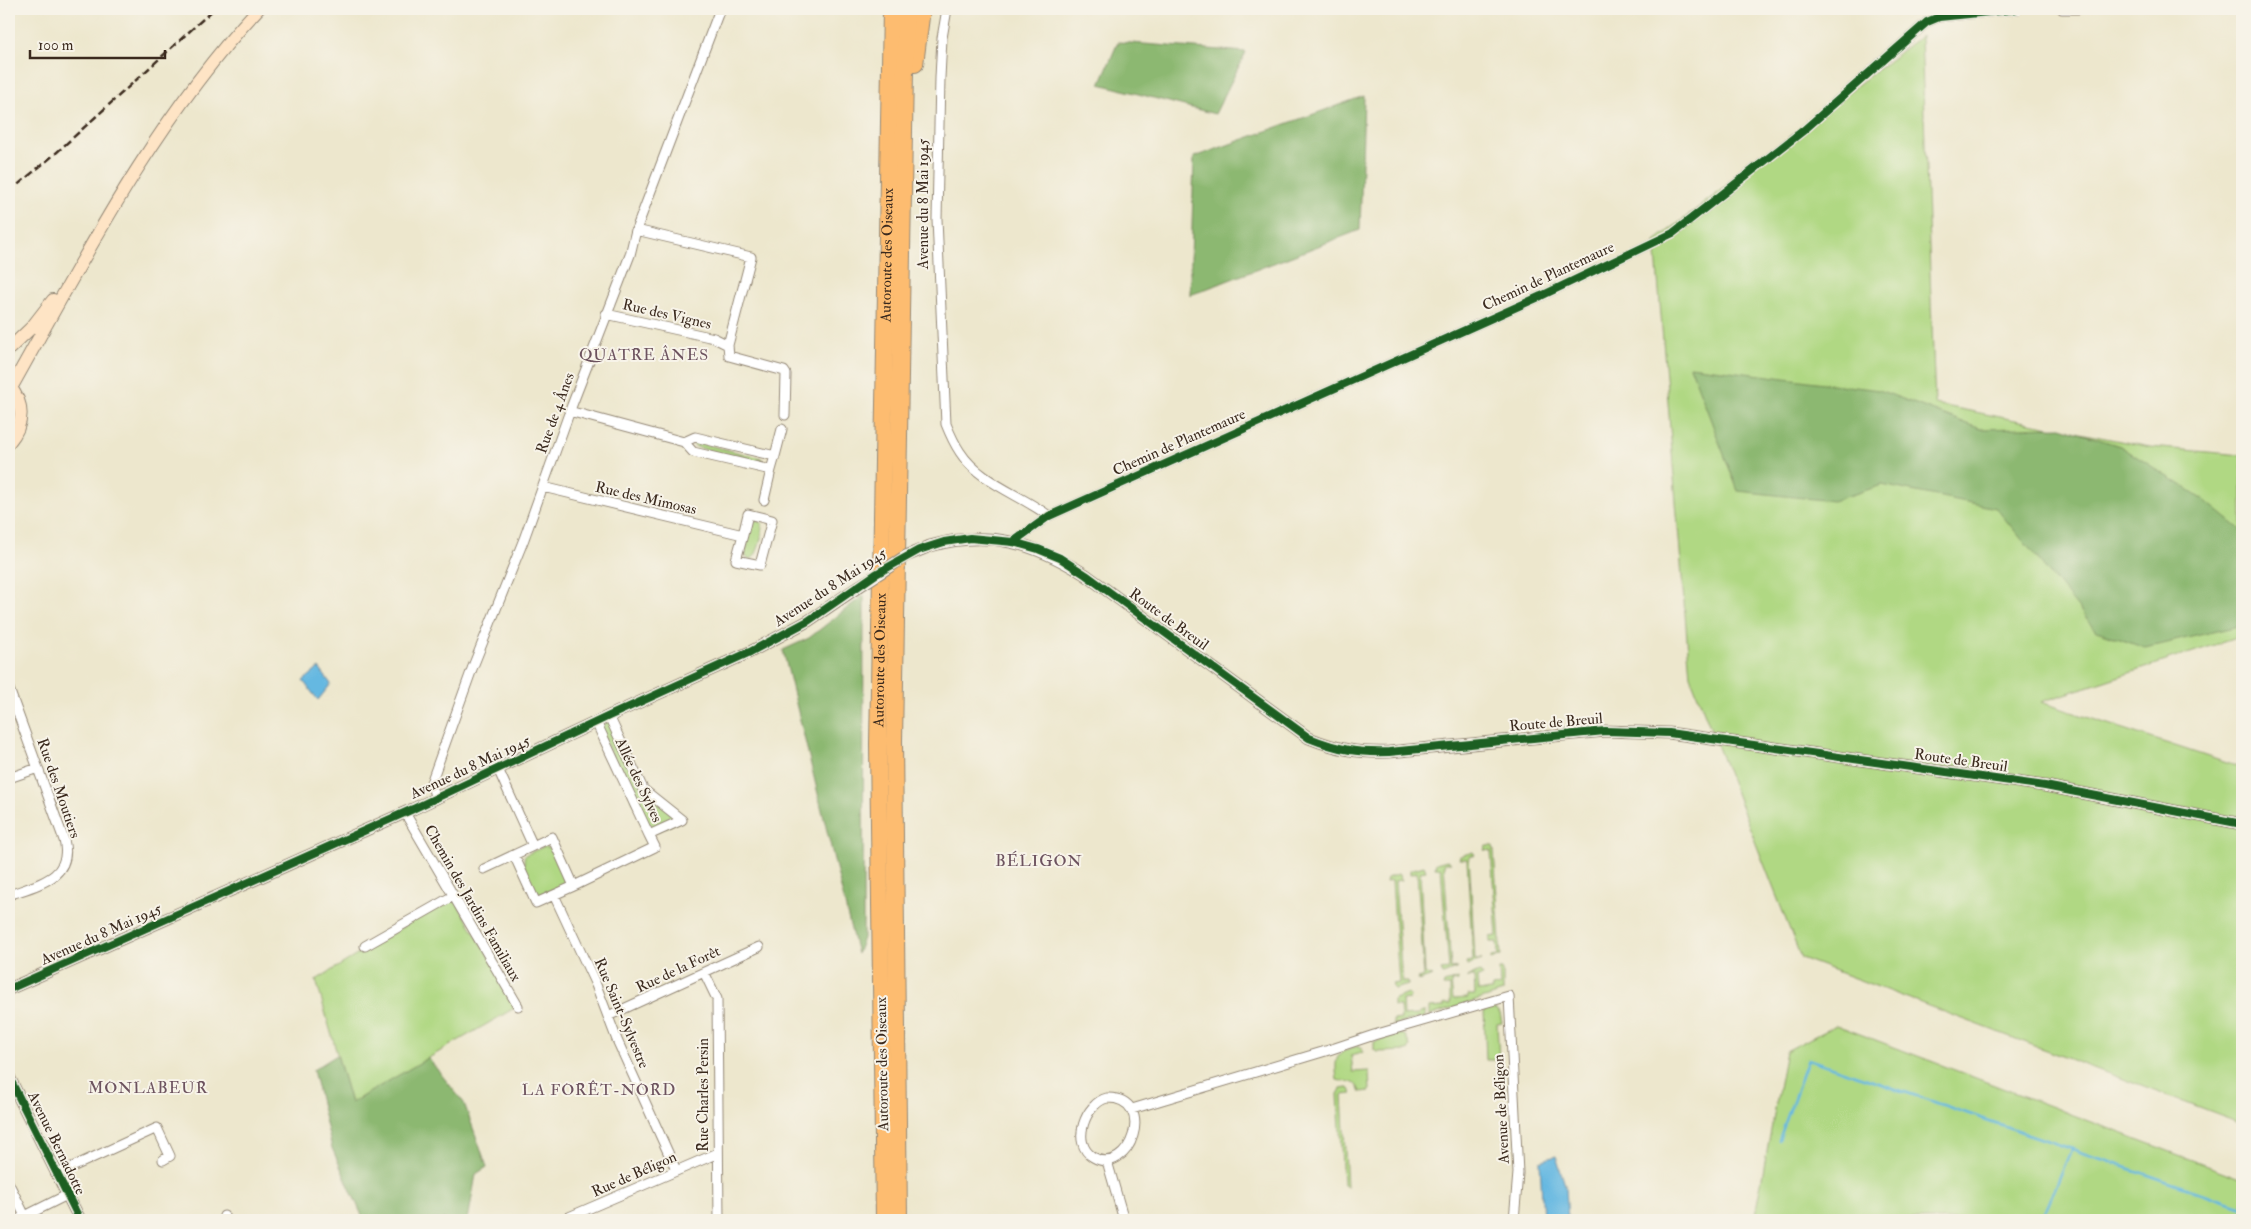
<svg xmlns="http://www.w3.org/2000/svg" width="2251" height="1229" viewBox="0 0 2251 1229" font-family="'IM FELL Double Pica',serif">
	<rect width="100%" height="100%" fill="#f7f3e8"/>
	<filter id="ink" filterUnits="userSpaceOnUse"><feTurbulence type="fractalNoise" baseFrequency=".02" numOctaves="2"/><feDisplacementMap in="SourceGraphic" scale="10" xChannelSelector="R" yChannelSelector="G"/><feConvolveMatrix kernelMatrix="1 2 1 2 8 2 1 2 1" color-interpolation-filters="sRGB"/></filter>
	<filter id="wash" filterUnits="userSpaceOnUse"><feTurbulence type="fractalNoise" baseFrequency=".0096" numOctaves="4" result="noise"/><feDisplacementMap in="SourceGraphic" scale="20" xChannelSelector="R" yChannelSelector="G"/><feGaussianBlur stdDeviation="1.12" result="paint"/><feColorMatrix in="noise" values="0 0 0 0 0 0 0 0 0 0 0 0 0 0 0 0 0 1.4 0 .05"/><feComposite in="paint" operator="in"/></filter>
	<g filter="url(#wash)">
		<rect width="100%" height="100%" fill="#ede7cd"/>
		<!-- green -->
		<path fill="#b0d883" stroke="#768150" d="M 1921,36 L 1935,404 L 2150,447 L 2242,455 L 2242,636 L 2041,702 L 2242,768 L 2242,1124 L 1801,958 L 1690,676 L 1655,241 Z
			M 695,442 L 761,458 L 763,463 L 761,464 L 697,447 L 694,445 Z
			M 756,520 L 762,523 C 763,533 759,555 750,560 L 746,557 L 745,554 L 752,523 Z
			M 609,716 L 643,789 L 682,820 L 649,835 L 596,722 Z
			M 545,846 L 553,850 L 565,882 L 563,885 L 541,894 C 530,890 521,866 525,855 Z
			M 1486,846 L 1493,846 L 1494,851 L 1501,956 L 1491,960 L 1491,957 L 1498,956 L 1497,942 L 1490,942 L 1490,937 L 1497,936 L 1491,851 L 1484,850 Z
			M 1473,852 L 1475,855 L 1469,856 L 1475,960 L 1482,960 L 1467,965 L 1466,962 L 1473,961 L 1467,859 L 1459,859 L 1460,856 Z
			M 1447,860 L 1451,863 L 1444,863 L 1451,969 L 1458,968 L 1443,974 L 1441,970 L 1449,969 L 1441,868 L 1435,868 L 1436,863 Z
			M 1424,866 L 1426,871 L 1420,872 L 1425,974 L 1433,976 L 1418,981 L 1417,979 L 1424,977 L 1417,872 L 1410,874 L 1410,870 Z
			M 1398,874 L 1402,880 L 1395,881 L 1402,982 L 1408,982 L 1408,985 L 1394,989 L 1392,984 L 1399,983 L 1392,881 L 1386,882 L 1387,878 Z
			M 453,896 L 518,1006 L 351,1103 L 316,980 Z
			M 1499,969 L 1502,969 L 1503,971 L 1503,992 L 1429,1016 L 1429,1008 L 1444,1007 L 1444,1004 L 1450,1004 L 1450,986 L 1443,986 L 1444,983 L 1458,979 L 1458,981 L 1451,982 L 1453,999 L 1468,998 L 1468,995 L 1475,995 L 1474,977 L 1467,977 L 1480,972 L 1483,976 L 1477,977 L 1478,991 L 1493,990 L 1493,987 L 1500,986 Z
			M 1407,994 L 1410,996 L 1409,999 L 1402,1000 L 1403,1016 L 1419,1015 L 1419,1012 L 1425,1012 L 1425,1017 L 1393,1025 L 1393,1020 L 1401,1019 L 1400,1006 L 1393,1006 L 1393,1000 Z
			M 1490,1008 L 1495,1009 L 1500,1013 L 1502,1023 L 1497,1024 L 1499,1060 L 1486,1060 L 1484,1010 Z
			M 1836,1025 L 2242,1179 L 2242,1220 L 1754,1220 L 1786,1051 Z
			M 1398,1034 L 1405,1035 L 1410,1046 L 1408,1051 L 1377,1052 L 1374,1050 L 1374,1042 Z
			M 1359,1045 L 1363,1052 L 1351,1055 L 1353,1072 L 1369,1071 L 1370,1091 L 1360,1092 C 1355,1078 1347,1083 1337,1080 C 1334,1056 1336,1053 1359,1045 Z
			M 1347,1088 L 1350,1089 L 1352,1094 L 1342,1095 L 1347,1187 L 1343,1184 L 1338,1094 L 1341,1089 Z"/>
		<!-- forest -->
		<path fill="#8cb871" stroke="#647148" d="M 1118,42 L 1246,52 L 1215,114 L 1100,84 Z
			M 1364,96 L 1360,230 L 1190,295 L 1194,157 Z
			M 1690,366 L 1879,390 L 1981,429 L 2061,427 L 2120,446 L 2203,499 L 2242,531 L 2242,625 L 2145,648 L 2097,631 L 1996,508 L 1882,485 L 1833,501 L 1738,491 Z
			M 864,595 L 863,938 L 857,954 L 783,650 L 809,638 Z
			M 337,1055 L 351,1103 L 428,1058 L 464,1103 L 487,1167 L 476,1174 L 468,1220 L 364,1220 L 332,1148 L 313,1070 Z"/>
		<!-- water -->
		<path fill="#65b8e1" stroke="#507180" d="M 319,668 L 331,684 L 318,700 L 303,681 Z
			M 1556,1156 L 1566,1188 L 1568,1220 L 1543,1220 L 1540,1161 Z"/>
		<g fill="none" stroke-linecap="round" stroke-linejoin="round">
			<!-- stream -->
			<path stroke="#65b8e1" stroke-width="2.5" d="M 1779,1140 L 1808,1059 L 2242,1207
				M 2042,1220 L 2071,1150"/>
		</g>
	</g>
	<g filter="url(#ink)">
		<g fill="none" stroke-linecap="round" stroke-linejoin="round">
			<!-- minor casing -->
			<g stroke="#948876" stroke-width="11">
				<path id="minor" d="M 947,9 L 942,38 L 940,78 L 937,219 L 946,424 C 950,434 954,443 960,452 C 979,482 1021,495 1049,516
					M 2062,9 L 2078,9
					M 636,230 L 751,257 L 728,345
					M 606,314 L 714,338 L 728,345 L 729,356 L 784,371 L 786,374 L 785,415
					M 569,411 L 684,442 L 693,452 L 771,470 L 775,456 L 695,437 L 684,442
					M 775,456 L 782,429
					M 543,487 L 743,535 L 736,560 L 760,565 L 772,520 L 748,514 L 743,535
					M 764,500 L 771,470
					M 1013,542 L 1049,516 L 1541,296 L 1673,233 L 1804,130 L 1927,22 L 1939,17 L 2018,9
					M 9,689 L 64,840 C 74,878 36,885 9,895
					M 596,722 L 649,835 L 682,820 L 643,789 L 609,716
					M 498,769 L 533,846
					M 9,778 L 38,768
					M 436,799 L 431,783 L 472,669 L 524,539 L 572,405 L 630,255 L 636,230 L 720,9
					M 405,813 L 518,1006
					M 484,869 L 552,837 L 574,886 L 536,903 L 514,855
					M 574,886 L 655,847 L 649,835
					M 554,895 L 596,985 L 617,1040 L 676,1170
					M 365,946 L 453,896
					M 704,972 L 717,999 L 719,1220
					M 608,1016 L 759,947
					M 1107,1098 C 1158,1097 1130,1179 1093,1157 C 1070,1143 1086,1103 1107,1098 Z
					M 1132,1109 L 1329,1050 L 1374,1035 L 1509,996 L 1518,1173 L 1514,1220
					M 1107,1161 L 1124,1220
					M 57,1174 L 157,1128 L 170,1156 L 163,1160
					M 9,1184 L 25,1216
					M 224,1216 L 226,1220
					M 17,1220 L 67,1195
					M 562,1220 L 718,1153"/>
			</g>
			<!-- tertiary casing -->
			<g stroke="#948876" stroke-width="13">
				<path id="tertiary" d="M 930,546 C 989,529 1035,543 1086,575 L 1309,738 C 1339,750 1358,753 1389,752 L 1605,731 L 1669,733 L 2045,786 L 2242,824
					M 9,989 L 413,809 L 609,716 L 750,652 L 808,621 L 858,587
					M 9,1077 L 80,1220"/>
			</g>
			<!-- secondary casing -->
			<g stroke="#948876" stroke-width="14">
				<path id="secondary" d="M 9,349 L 32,327 L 53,300
					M 9,386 C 25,403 24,425 9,442
					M 11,388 C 85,256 155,120 258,9"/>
			</g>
			<!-- motorway casing -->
			<g stroke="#948876" stroke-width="18">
				<g id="motorway">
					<path d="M 915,64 L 922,9"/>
					<path id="s1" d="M 884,1220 L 878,744 L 891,9"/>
					<path d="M 899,1220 L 894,741 L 906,9"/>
				</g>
			</g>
			<!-- minor -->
			<use href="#minor" stroke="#fff" stroke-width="9"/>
			<!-- tertiary -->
			<use href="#tertiary" stroke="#fff" stroke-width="11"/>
			<!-- secondary -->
			<use href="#secondary" stroke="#fee4c5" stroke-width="12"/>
			<!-- motorway -->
			<use href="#motorway" stroke="#fdbc6f" stroke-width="16"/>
			<!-- rail -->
			<path stroke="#3b2a1e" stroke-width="2.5" stroke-dasharray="8 4" stroke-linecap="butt" d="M 9,192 L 55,154 L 214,9"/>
			<!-- tertiary-bridge casing -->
			<g stroke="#948876" stroke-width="13" stroke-linecap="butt">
				<path id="tertiary-bridge" d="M 858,587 L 906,556 L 930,546"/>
			</g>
			<!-- tertiary-bridge -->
			<use href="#tertiary-bridge" stroke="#fff" stroke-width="11"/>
			<!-- cycleway casing -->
			<g stroke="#f7f3e8" stroke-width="11">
				<path id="cycleway" d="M 1013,542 L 1049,516 L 1541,296 L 1673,233 L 1804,130 L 1927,22 L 1939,17 L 2018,9
					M 9,989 L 413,809 L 609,716 L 750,652 L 808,621 L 876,574 L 919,550 L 944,542 L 970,538 L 1013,542 L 1038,549 L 1060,558 L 1086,575 L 1309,738 C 1339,750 1358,753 1389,752 L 1605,731 L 1669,733 L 2045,786 L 2242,824
					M 9,1077 L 80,1220"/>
			</g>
			<!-- cycleway -->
			<use href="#cycleway" stroke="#1b5e20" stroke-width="8"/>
		</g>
	</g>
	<g text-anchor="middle" stroke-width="4" stroke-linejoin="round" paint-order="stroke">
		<!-- street labels -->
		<g font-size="15" fill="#3b2a1e" stroke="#f7f3e8">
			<text transform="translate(923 204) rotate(-90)" y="5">Avenue du 8 Mai 1945</text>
			<text dy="5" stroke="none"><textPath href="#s1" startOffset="965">Autoroute des Oiseaux</textPath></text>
			<text transform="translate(1548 276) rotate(-25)" y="5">Chemin de Plantemaure</text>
			<text transform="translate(667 314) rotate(13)" y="5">Rue des Vignes</text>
			<text transform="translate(555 413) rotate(-70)" y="5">Rue de 4 Ânes</text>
			<text transform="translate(1179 442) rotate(-24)" y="5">Chemin de Plantemaure</text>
			<text transform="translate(646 498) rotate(13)" y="5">Rue des Mimosas</text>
			<text transform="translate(830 587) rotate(-33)" y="5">Avenue du 8 Mai 1945</text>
			<text transform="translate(1169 619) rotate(36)" y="5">Route de Breuil</text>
			<text dy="5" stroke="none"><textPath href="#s1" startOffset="560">Autoroute des Oiseaux</textPath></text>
			<text transform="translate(1556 722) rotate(-5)" y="5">Route de Breuil</text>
			<text transform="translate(1961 760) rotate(8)" y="5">Route de Breuil</text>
			<text transform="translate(470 767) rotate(-25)" y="5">Avenue du 8 Mai 1945</text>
			<text transform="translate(639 780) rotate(65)" y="5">Allée des Sylves</text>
			<text transform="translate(59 788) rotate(71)" y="5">Rue des Moutiers</text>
			<text transform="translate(473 903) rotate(60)" y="5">Chemin des Jardins Familiaux</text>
			<text transform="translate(101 934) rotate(-24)" y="5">Avenue du 8 Mai 1945</text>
			<text transform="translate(678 969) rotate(-25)" y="5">Rue de la Forêt</text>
			<text transform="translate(622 1013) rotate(67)" y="5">Rue Saint-Sylvestre</text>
			<text transform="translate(882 1064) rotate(-91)" y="5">Autoroute des Oiseaux</text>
			<text transform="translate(703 1095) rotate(-90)" y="5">Rue Charles Persin</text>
			<text transform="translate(1501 1109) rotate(-93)" y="5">Avenue de Béligon</text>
			<text transform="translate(57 1143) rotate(64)" y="5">Avenue Bernadotte</text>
			<text transform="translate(634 1174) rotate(-24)" y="5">Rue de Béligon</text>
		</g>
		<!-- neighbourhood labels -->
		<g font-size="16" letter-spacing="1" fill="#6d535f" stroke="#f7f3e8">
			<text x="644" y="360">QUATRE ÂNES</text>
			<text x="1039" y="866">BÉLIGON</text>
			<text x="148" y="1093">MONLABEUR</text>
			<text x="599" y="1095">LA FORÊT-NORD</text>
		</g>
	</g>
	<!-- margin -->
	<rect width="2251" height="1229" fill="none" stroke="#f7f3e8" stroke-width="30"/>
	<!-- scale -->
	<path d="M30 50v8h135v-8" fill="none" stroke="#3b2a1e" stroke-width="2.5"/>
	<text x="38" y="50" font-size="15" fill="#3b2a1e" stroke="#f7f3e8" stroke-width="4" paint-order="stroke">100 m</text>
</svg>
